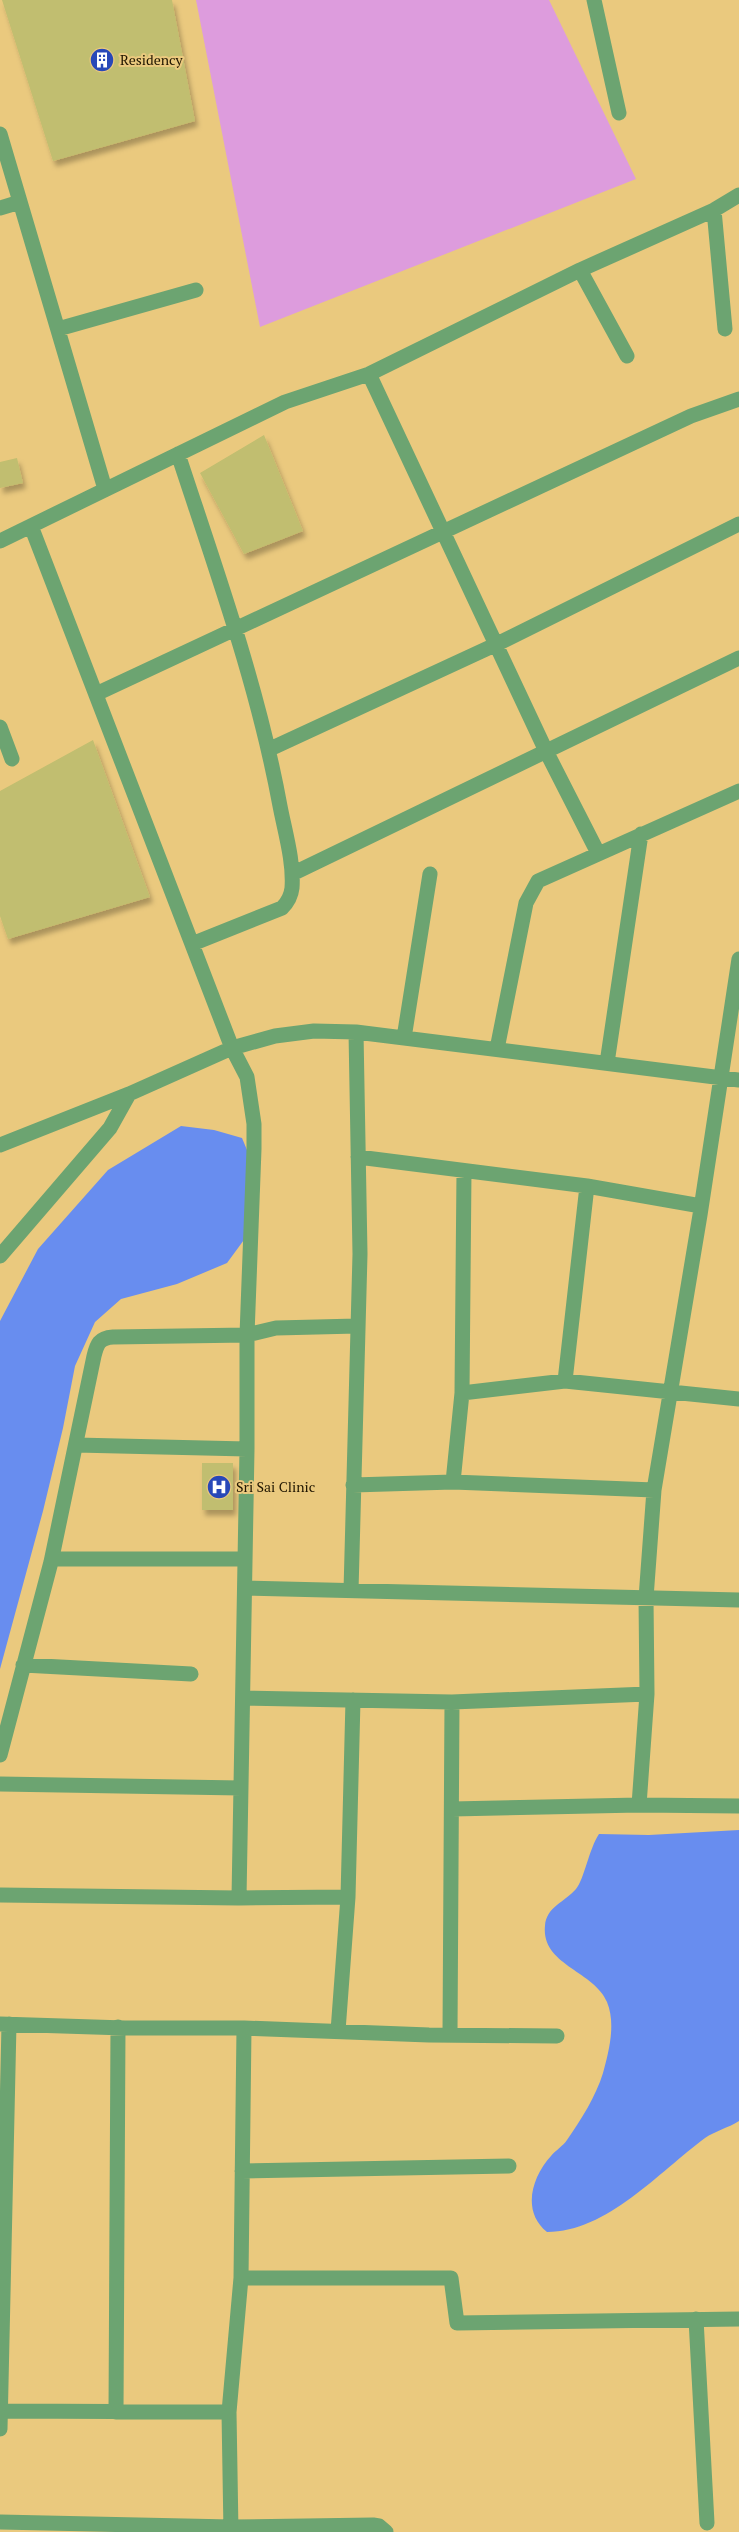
<svg xmlns="http://www.w3.org/2000/svg" width="739" height="2532" viewBox="0 0 739 2532" font-family="'PT Serif',serif">
	<defs>
		<filter id="shadow"><feDropShadow dx="3" dy="5.5" stdDeviation="2.5" flood-color="#0004"/></filter>
	</defs>
	<rect width="100%" height="100%" fill="#eac97e"/>
	<!-- green -->
	<path fill="#dd9cdd" d="M 196,0 L 549,0 L 636,179 L 260,327 Z"/>
	<!-- water -->
	<path fill="#688def" d="M 181,1126 L 214,1130 L 242,1138 L 252,1162 L 249,1233 L 227,1263 L 177,1284 L 121,1299 L 95,1322 L 75,1366 L 63,1428 L 43,1511 L 0,1669 L 0,1321 L 38,1249 L 108,1170 Z
		M 739,1830 L 739,2121 C 728,2128 715,2131 705,2138 C 659,2172 607,2232 547,2232 C 522,2212 531,2178 551,2156 C 556,2150 563,2146 567,2140 C 581,2120 596,2096 603,2073 C 609,2051 616,2024 607,2002 C 594,1971 541,1965 545,1926 C 546,1907 565,1902 576,1889 C 584,1880 589,1849 599,1834 L 649,1835 Z"/>
	<!-- building -->
	<path fill="#c1be6f" filter="url(#shadow)" d="M 2,0 L 172,0 L 195,121 L 53,161 Z
		M 264,435 L 303,531 L 244,554 L 200,473 Z
		M 17,458 L 23,483 L 0,488 L 0,462 Z
		M 93,740 L 150,897 L 8,939 L 0,916 L 0,791 Z
		M 202,1463 L 233,1463 L 233,1510 L 202,1510 Z"/>
	<g fill="none" stroke-linecap="round" stroke-linejoin="round">
		<!-- minor -->
		<path stroke="#6ca471" stroke-width="15" d="M 594,0 L 619,113
			M 0,134 L 105,489
			M 0,208 L 20,202
			M 714,210 L 725,329
			M 580,270 L 627,356
			M 58,329 L 196,290
			M 369,374 L 546,751 L 598,853
			M 178,454 C 216,570 258,686 280,806 C 285,832 294,862 292,888 C 291,897 288,902 282,908 L 192,944
			M 31,526 L 232,1048 L 247,1077 L 254,1124 L 254,1149 L 247,1335 L 247,1449 L 239,1898
			M 0,541 L 285,402 L 369,374 L 580,270 L 714,210 L 739,195
			M 96,694 L 691,416 L 739,399
			M 0,727 L 12,759
			M 270,749 L 497,644 L 739,524
			M 292,874 L 739,658
			M 404,1038 L 430,874
			M 497,1049 L 526,903 L 538,881 L 739,791
			M 607,1063 L 641,834
			M 0,1145 L 129,1094 L 232,1048 L 275,1036 L 314,1031 L 356,1032 L 739,1080
			M 358,1157 L 587,1186 L 701,1206
			M 0,1256 L 110,1128 L 129,1094
			M 565,1381 L 587,1186
			M 462,1393 L 565,1381 L 739,1399
			M 76,1445 L 247,1449
			M 453,1482 L 462,1393 L 464,1171
			M 353,1485 L 453,1482 L 654,1490
			M 52,1559 L 245,1559
			M 245,1588 L 739,1600
			M 351,1591 L 360,1254 L 356,1032
			M 23,1665 L 191,1674
			M 243,1698 L 452,1702 L 647,1694
			M 0,1755 L 51,1562 L 94,1356 C 97,1344 99,1338 113,1337 L 247,1335 L 276,1328 L 357,1326
			M 0,1784 L 241,1788
			M 639,1805 L 647,1694 L 646,1598 L 654,1490 L 700,1215 L 739,959
			M 452,1809 L 639,1805 L 739,1806
			M 0,1895 L 239,1898 L 348,1897
			M 0,2024 L 125,2028 L 244,2028 L 429,2035 L 557,2036
			M 338,2031 L 348,1897 L 353,1700
			M 450,2034 L 452,1702
			M 242,2171 L 509,2166
			M 241,2278 L 451,2278 L 457,2323 L 739,2319
			M 696,2319 L 707,2523
			M 0,2411 L 229,2412
			M 116,2412 L 118,2027
			M 0,2429 L 9,2024
			M 0,2522 L 231,2527 L 373,2525 L 379,2526 L 386,2532
			M 231,2532 L 229,2412 L 241,2278 L 244,2028"/>
	</g>
	<!-- icons -->
	<defs>
		<g id="building-disc" transform="scale(1.25)"><circle r="9.5" fill="#2848b8" stroke="#eac97e"/><path d="M-4-6H4V6H1V3H-1V6H-4ZM-2.5-4.3h1.7v1.8h-1.7ZM.8-4.3h1.7v1.8H.8ZM-2.5-1h1.7V.8h-1.7ZM.8-1h1.7V.8H.8Z" fill="#fff"/></g>
		<g id="hospital-disc" transform="scale(1.25)"><circle r="9.5" fill="#2848b8" stroke="#eac97e"/><path d="M-5-5h3v3.5h4V-5h3V5h-3V1.5h-4V5h-3Z" fill="#fff"/></g>
	</defs>
	<g fill-rule="evenodd">
		<use href="#building-disc" x="102" y="60"/>
		<use href="#hospital-disc" x="219" y="1487"/>
	</g>
	<g text-anchor="middle" stroke-width="4" stroke-linejoin="round" paint-order="stroke">
		<!-- poi labels -->
		<g font-size="14" fill="#201601" stroke="#eac97e" text-anchor="start">
			<text x="120" y="65">Residency</text>
			<text x="236" y="1492">Sri Sai Clinic</text>
		</g>
	</g>
</svg>
